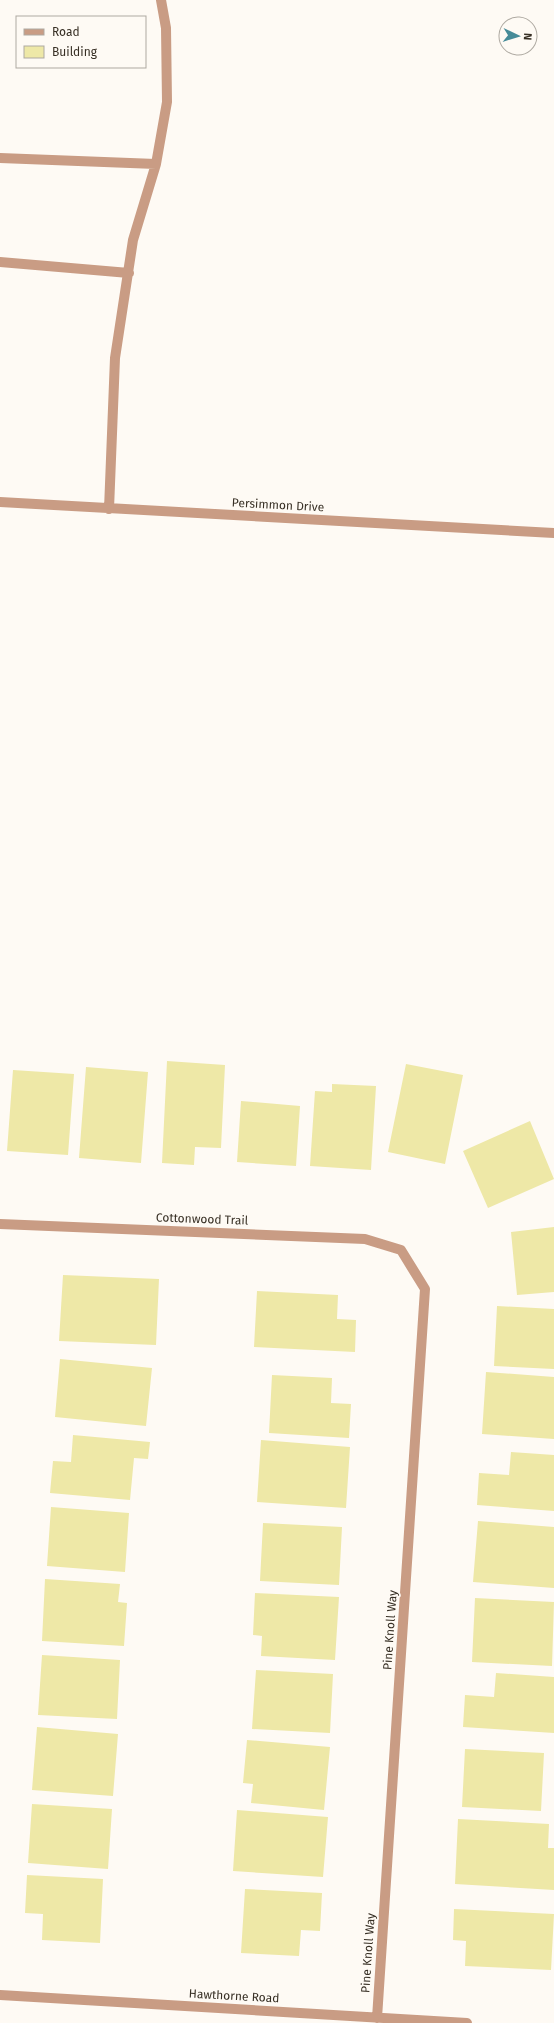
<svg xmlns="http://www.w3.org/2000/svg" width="554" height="2023" viewBox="0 0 554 2023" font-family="'Fira Sans',sans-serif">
	<rect width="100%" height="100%" fill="#fefaf4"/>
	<!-- building -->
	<path fill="#eee8a7" d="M 167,1061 L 225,1065 L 221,1148 L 195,1147 L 194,1165 L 162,1163 Z
		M 406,1064 L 463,1075 L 445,1164 L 388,1152 Z
		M 86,1067 L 148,1072 L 141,1163 L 79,1158 Z
		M 13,1070 L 74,1074 L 68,1155 L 7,1151 Z
		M 332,1084 L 376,1086 L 371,1170 L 310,1166 L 315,1091 L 332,1092 Z
		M 241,1101 L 300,1106 L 296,1166 L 237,1162 Z
		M 530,1121 L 554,1179 L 488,1208 L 463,1151 Z
		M 554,1227 L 554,1292 L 517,1295 L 511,1232 Z
		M 63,1275 L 159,1279 L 156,1345 L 59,1341 Z
		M 257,1291 L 338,1295 L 337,1319 L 356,1320 L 355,1352 L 254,1347 Z
		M 497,1306 L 554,1309 L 554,1369 L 494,1366 Z
		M 60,1359 L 152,1368 L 146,1426 L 55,1417 Z
		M 486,1372 L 554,1377 L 554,1439 L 482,1434 Z
		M 272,1375 L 332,1378 L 331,1403 L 351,1404 L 349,1438 L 269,1433 Z
		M 73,1435 L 150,1442 L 148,1459 L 134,1458 L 130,1500 L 50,1493 L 53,1461 L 71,1462 Z
		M 261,1440 L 350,1447 L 346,1508 L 257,1502 Z
		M 511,1452 L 554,1455 L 554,1511 L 477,1505 L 479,1473 L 509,1475 Z
		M 51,1507 L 129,1513 L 125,1572 L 47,1566 Z
		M 478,1521 L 554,1527 L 554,1588 L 473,1582 Z
		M 263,1523 L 342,1527 L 339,1585 L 260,1581 Z
		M 45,1579 L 120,1584 L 118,1602 L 127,1603 L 124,1646 L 42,1641 Z
		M 255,1593 L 339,1597 L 335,1660 L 261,1656 L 262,1636 L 253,1635 Z
		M 475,1598 L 554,1602 L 552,1666 L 472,1662 Z
		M 42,1655 L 120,1660 L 117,1719 L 38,1715 Z
		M 256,1670 L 333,1674 L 330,1733 L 252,1729 Z
		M 496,1673 L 554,1677 L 554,1733 L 463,1727 L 465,1695 L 494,1697 Z
		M 37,1727 L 118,1734 L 113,1796 L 32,1790 Z
		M 247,1740 L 330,1747 L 324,1810 L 251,1803 L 253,1784 L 243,1783 Z
		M 465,1749 L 544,1753 L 541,1811 L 462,1807 Z
		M 32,1804 L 112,1809 L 108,1869 L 28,1863 Z
		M 237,1810 L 328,1817 L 323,1877 L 233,1871 Z
		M 458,1819 L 549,1824 L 548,1848 L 554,1848 L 554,1890 L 455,1884 Z
		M 27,1875 L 103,1879 L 100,1943 L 42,1940 L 43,1914 L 25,1913 Z
		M 245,1889 L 322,1893 L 320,1931 L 301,1930 L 299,1956 L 241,1953 Z
		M 454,1909 L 554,1914 L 551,1970 L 465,1966 L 466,1941 L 453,1940 Z"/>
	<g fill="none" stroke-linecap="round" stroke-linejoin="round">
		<!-- minor -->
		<path stroke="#c99c84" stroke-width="10" d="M 0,158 L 156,164
			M 0,262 L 129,273
			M 0,502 L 554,533
			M 109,509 L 115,358 L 133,240 L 156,164 L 167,102 L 166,28 L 161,0
			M 0,1224 L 365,1239 L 401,1250 L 425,1289 L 377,2018
			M 0,1995 L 467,2023"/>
	</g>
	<g text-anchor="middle" stroke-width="3.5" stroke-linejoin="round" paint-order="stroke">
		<!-- street labels -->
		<g font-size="12" fill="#372f24" stroke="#fefaf4">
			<text transform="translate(278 505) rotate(3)" y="4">Persimmon Drive</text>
			<text transform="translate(202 1219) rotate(2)" y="4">Cottonwood Trail</text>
			<text transform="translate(390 1630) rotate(-86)" y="4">Pine Knoll Way</text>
			<text transform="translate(368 1953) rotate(-86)" y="4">Pine Knoll Way</text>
			<text transform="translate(234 1996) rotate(3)" y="4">Hawthorne Road</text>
		</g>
	</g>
	<!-- legend -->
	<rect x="16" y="16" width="130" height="52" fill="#fefaf4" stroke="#aea9a1"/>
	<rect x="24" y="29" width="20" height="6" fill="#c99c84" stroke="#aea9a1"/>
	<text x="52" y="36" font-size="12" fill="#372f24">Road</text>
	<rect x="24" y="46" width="20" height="12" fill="#eee8a7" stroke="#aea9a1"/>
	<text x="52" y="56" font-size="12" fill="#372f24">Building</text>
	<!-- north arrow -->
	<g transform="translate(518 36) rotate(94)"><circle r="19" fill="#fefaf4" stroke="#aea9a1"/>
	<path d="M0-3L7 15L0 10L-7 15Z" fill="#468b98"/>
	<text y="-6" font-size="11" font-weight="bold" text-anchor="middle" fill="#372f24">N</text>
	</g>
</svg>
